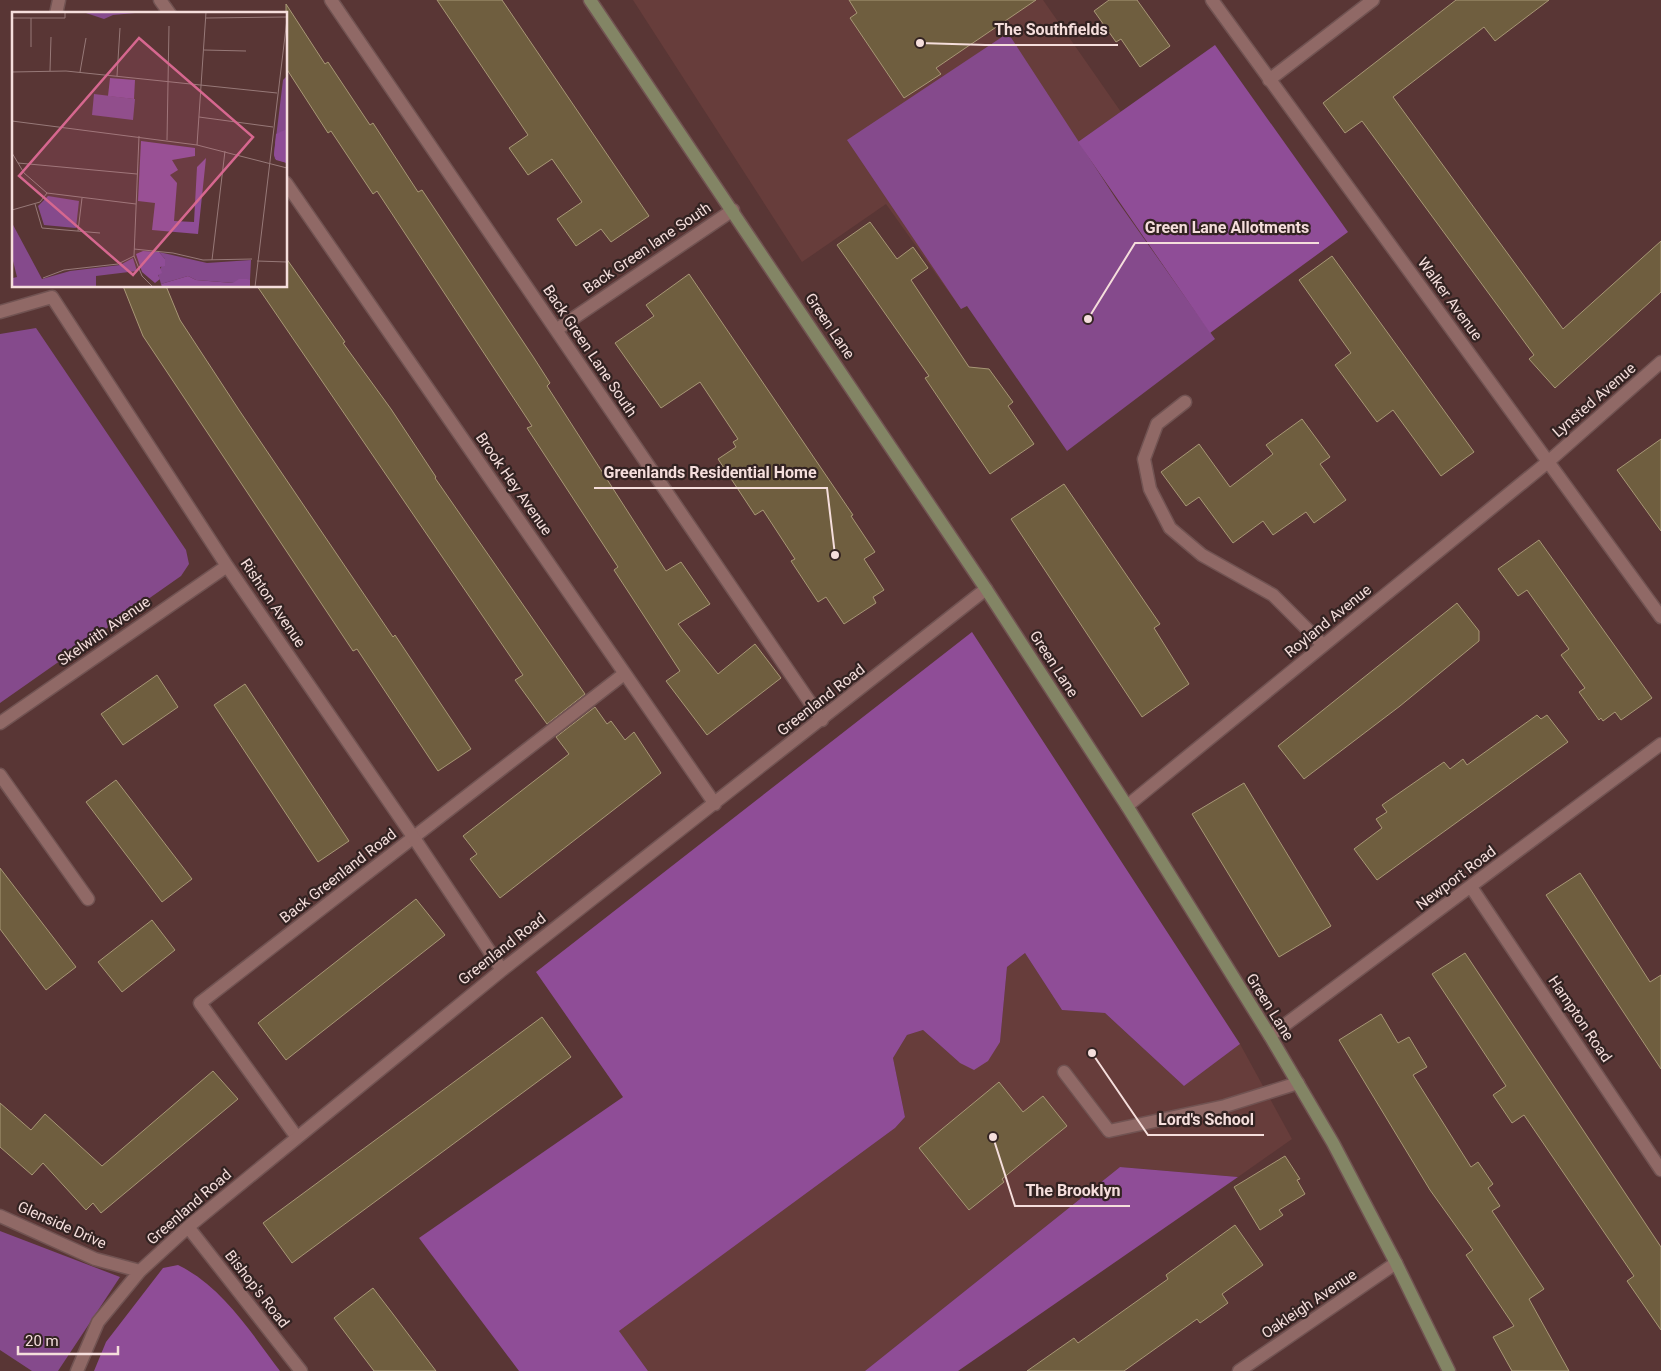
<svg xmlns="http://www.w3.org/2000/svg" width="1661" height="1371" viewBox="0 0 1661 1371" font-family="Roboto,sans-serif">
	<rect width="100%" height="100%" fill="#593635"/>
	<!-- built -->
	<path fill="#673d3b" d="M 633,0 L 1043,0 L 1121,112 L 1078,142 L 1116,199 L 961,309 L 886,204 L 802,262 Z
		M 1025,953 L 1062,1010 L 1105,1013 L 1184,1086 L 1240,1044 L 1292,1139 L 1238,1177 L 1120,1167 L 865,1371 L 648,1371 L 618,1331 L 895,1128 L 905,1117 L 893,1058 L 907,1035 L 923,1030 L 960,1063 L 1000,1042 L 1007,967 Z"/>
	<!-- green -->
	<path fill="#854a8c" d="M 1008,33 L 1116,199 L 1215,339 L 1067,451 L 967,306 L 961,309 L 847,140 Z
		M 36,328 L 186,550 L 189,564 L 181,576 L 0,703 L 0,334 Z
		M 0,1231 L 120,1277 L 58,1371 L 32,1371 L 0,1350 Z"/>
	<!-- forest -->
	<path fill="#8f4d97" d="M 1215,45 L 1348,232 L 1210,333 L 1078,142 Z
		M 972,632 L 1240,1044 L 1184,1086 L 1105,1013 L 1062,1010 L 1025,953 L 1007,967 L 1000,1042 L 988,1061 L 974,1070 L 960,1063 L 923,1030 L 907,1035 L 893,1058 L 905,1117 L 895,1128 L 619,1331 L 648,1371 L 519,1371 L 419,1238 L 623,1097 L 536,972 Z
		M 1120,1167 L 1238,1177 L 958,1371 L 865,1371 Z
		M 178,1265 C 223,1287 251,1333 280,1371 L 94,1371 L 106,1342 L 163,1268 Z"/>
	<!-- building -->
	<path fill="#6f5e3f" stroke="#a89776" d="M 437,0 L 502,0 L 649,216 L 611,242 L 601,229 L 576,246 L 557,219 L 582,202 L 552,159 L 528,175 L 509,148 L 528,135 Z
		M 849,0 L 1036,0 L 936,68 L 941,74 L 904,98 L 850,18 L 857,13 Z
		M 1109,0 L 1137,0 L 1170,46 L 1140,67 L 1121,39 L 1116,42 L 1094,11 Z
		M 1456,0 L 1549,0 L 1495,41 L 1484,27 L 1393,97 L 1563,329 L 1661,241 L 1661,292 L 1555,388 L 1529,359 L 1534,355 L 1362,121 L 1345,133 L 1323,103 Z
		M 286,4 L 325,64 L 328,62 L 370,125 L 373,123 L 418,192 L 422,190 L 534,358 L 550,383 L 547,386 L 666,571 L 681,562 L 710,604 L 678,624 L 718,674 L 755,644 L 781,678 L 707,735 L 666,681 L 680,671 L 614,570 L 618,567 L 527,428 L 532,426 L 377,191 L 373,194 L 331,131 L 328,133 L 286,68 Z
		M 870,222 L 897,259 L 913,247 L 928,268 L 911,280 L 969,367 L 989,369 L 1013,402 L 1008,406 L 1034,444 L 990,474 L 925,378 L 929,376 L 837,245 Z
		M 1332,256 L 1474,452 L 1441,476 L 1393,410 L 1377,422 L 1335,365 L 1351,353 L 1299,280 Z
		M 286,258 L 345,342 L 343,343 L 391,409 L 436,477 L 435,478 L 585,694 L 547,724 L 515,680 L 523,675 L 257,286 L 286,286 Z
		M 689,274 L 853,515 L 851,516 L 875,552 L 864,559 L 884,590 L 873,597 L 876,603 L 844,624 L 826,597 L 818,602 L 791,561 L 795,559 L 763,510 L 755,515 L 718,459 L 736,447 L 733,442 L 738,439 L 700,382 L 661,408 L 615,343 L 654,316 L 646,305 Z
		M 123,286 L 166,286 L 180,320 L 239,410 L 393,637 L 395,635 L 471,749 L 438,771 L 357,649 L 353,651 L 143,336 Z
		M 1302,419 L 1330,457 L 1320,464 L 1346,500 L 1314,523 L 1306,512 L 1273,535 L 1263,521 L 1233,543 L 1199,497 L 1186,506 L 1161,472 L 1199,444 L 1230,487 L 1273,454 L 1266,445 Z
		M 1661,439 L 1661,531 L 1617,470 Z
		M 1064,484 L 1160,624 L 1154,628 L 1189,684 L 1142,717 L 1011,519 Z
		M 1539,540 L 1652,698 L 1621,720 L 1615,712 L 1603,721 L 1601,718 L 1599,720 L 1579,692 L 1585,688 L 1561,655 L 1569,649 L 1527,590 L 1518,596 L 1498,569 Z
		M 1457,603 L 1479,631 L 1479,641 L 1400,706 L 1304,779 L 1278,746 Z
		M 157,675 L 178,707 L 123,745 L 101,714 Z
		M 245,684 L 349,841 L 318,862 L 214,705 Z
		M 595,707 L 607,724 L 611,721 L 625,740 L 634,732 L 661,773 L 500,898 L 470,859 L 477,854 L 463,836 L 569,754 L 556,737 Z
		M 1537,715 L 1541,719 L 1547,715 L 1568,742 L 1377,880 L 1354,849 L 1382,828 L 1376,819 L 1387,812 L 1382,805 L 1444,762 L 1450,769 L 1463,759 L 1467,765 Z
		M 116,780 L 192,879 L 162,902 L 86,802 Z
		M 1244,783 L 1331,926 L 1279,957 L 1192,814 Z
		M 0,868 L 76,967 L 46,990 L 0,929 Z
		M 1580,873 L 1650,982 L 1661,975 L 1661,1069 L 1546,895 Z
		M 416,899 L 445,935 L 286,1060 L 258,1023 Z
		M 152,920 L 175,950 L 122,992 L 98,962 Z
		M 1465,953 L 1661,1247 L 1661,1330 L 1627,1281 L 1634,1276 L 1524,1115 L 1512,1123 L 1493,1095 L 1506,1086 L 1432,974 Z
		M 1381,1014 L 1398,1043 L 1409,1037 L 1427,1067 L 1413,1075 L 1471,1167 L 1478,1162 L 1493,1184 L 1488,1188 L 1500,1206 L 1492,1211 L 1544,1289 L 1529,1299 L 1569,1371 L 1512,1371 L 1493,1337 L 1514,1326 L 1466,1255 L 1473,1250 L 1430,1190 L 1339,1040 Z
		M 542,1017 L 571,1057 L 292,1263 L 263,1223 Z
		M 213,1071 L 238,1099 L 101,1213 L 93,1203 L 86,1210 L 43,1163 L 32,1175 L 0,1147 L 0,1103 L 31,1130 L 45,1114 L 102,1166 Z
		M 999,1082 L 1023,1112 L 1043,1096 L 1067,1126 L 1002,1179 L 1004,1182 L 969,1210 L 919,1148 Z
		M 1285,1156 L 1300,1179 L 1297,1180 L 1305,1194 L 1279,1210 L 1283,1215 L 1260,1230 L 1234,1187 Z
		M 1235,1225 L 1263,1265 L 1222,1294 L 1228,1303 L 1200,1323 L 1197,1319 L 1124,1371 L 1027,1371 L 1074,1338 L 1078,1343 L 1168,1279 L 1166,1275 Z
		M 373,1288 L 393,1314 L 436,1371 L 374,1371 L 334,1318 Z"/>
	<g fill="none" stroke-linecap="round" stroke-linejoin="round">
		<!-- lane casing -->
		<g stroke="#715352" stroke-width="15">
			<path id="lane" d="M 331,0 L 822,720
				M 556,330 L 733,210
				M 1185,402 L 1157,424 L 1144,459 L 1150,489 L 1170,528 L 1202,555 L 1273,595 L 1323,645
				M 1064,1072 L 1109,1131 L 1225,1106 L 1298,1083
				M 296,1136 L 200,1003 L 624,674"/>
		</g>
		<!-- street casing -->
		<g stroke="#715352" stroke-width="15">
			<path id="street" d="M 160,0 L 170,14
				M 1212,0 L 1661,617
				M 56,14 L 59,0
				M 1269,80 L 1373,0
				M 286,183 L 715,804
				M 0,312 L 52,297 L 227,566 L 414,838 L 502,970
				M 0,723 L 227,566
				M 0,775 L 88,899
				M 1127,806 L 1549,461 L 1661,362
				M 1471,887 L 1661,1170
				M 1270,1036 L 1661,744
				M 0,1216 L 95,1259 L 140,1271
				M 188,1227 L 301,1371
				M 77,1371 L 98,1322 L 140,1271 L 188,1227 L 502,970 L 986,589
				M 1239,1371 L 1396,1263"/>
		</g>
		<!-- secondary casing -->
		<g stroke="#715352" stroke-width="15">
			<path id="secondary" d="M 590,0 L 986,589 L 1127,806 L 1270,1036 L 1333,1143 L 1396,1263 L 1449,1371"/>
		</g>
		<!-- lane -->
		<use href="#lane" stroke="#906966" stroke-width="12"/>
		<!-- street -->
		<use href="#street" stroke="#906966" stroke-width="12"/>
		<!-- secondary -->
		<use href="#secondary" stroke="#838565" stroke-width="12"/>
	</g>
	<g text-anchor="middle" stroke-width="4.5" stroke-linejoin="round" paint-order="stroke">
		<!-- street labels -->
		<g font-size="15" fill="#f5dedc" stroke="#332322">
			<text transform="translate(647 248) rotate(-34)" y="5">Back Green lane South</text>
			<text transform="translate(1450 299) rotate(54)" y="5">Walker Avenue</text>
			<text transform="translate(830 326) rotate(56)" y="5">Green Lane</text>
			<text transform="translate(590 351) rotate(56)" y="5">Back Green Lane South</text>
			<text transform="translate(1594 400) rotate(-41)" y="5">Lynsted Avenue</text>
			<text transform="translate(514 484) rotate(55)" y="5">Brook Hey Avenue</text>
			<text transform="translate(273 603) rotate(56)" y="5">Rishton Avenue</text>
			<text transform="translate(1328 621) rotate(-39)" y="5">Royland Avenue</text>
			<text transform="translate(104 631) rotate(-35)" y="5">Skelwith Avenue</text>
			<text transform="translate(1054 664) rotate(57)" y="5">Green Lane</text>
			<text transform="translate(821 700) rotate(-38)" y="5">Greenland Road</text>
			<text transform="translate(338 876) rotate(-38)" y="5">Back Greenland Road</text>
			<text transform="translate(1456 878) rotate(-37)" y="5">Newport Road</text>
			<text transform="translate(502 949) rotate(-38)" y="5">Greenland Road</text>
			<text transform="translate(1270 1007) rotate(58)" y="5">Green Lane</text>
			<text transform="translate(1580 1019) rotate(56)" y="5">Hampton Road</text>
			<text transform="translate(189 1207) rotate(-41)" y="5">Greenland Road</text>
			<text transform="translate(62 1225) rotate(24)" y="5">Glenside Drive</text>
			<text transform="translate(257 1289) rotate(52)" y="5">Bishop's Road</text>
			<text transform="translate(1309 1304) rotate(-34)" y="5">Oakleigh Avenue</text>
		</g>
	</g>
	<!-- overview -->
	<g transform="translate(12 12)">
		<rect width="275" height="275" fill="#593635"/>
		<path d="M 71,0 L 134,0 L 101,3 L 92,7 ZM 275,64 L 275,151 L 263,147 L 262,142 L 271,68 ZM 82,82 L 123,87 L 121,108 L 80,103 ZM 36,184 L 67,189 L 64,216 L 32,213 L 26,194 ZM 0,211 L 30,267 L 58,259 L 108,253 L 121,246 L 125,259 L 84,264 L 84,275 L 0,275 L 1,266 L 5,265 L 0,245 ZM 147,240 L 195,251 L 239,248 L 238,268 L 222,271 L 184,268 L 176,264 L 149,272 L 146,262 L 153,247 Z" fill="#854a8c"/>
		<path d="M 98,66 L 123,68 L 122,87 L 96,84 ZM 275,117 L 275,151 L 264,148 L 262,143 L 264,122 ZM 129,129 L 183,136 L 183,144 L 160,148 L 166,158 L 158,163 L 165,171 L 162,209 L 182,210 L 185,155 L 194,146 L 186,222 L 140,218 L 143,191 L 126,189 ZM 131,239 L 147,240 L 153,247 L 153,254 L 148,255 L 150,261 L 146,263 L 148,267 L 143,271 L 130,260 L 124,242 ZM 176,264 L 184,268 L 221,271 L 227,267 L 235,267 L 238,268 L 238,275 L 150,275 L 149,272 Z" fill="#8f4d97"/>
		<path fill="none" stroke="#977978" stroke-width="1" d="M 0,6 L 53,6 L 53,0M 19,6 L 19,35M 194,6 L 275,5M 192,38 L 234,39M 38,59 L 39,25M 0,60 L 54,59 L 265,81M 68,60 L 74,26M 105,64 L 108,16M 187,105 L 261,115M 0,109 L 185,133 L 275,156M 127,124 L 122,244 L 130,264 L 141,275M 155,128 L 157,14M 185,133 L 194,0M 0,141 L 12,161 L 35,181M 6,151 L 125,162M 23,192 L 30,216 L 88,221M 0,198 L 28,190 L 35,181 L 124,192M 66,219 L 70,186M 122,237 L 161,241 L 191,248 L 240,247M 200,248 L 213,139M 245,249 L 275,250M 31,266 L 52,258 L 106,252 L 122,244M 243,275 L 275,7"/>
		<path fill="#d6678f" fill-opacity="0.15" stroke="#d6678f" stroke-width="2.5" d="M 127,26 L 241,125 L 121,263 L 7,164 Z"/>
		<rect width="275" height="275" fill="none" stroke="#f5dedc" stroke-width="2.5"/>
	</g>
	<!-- callouts -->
	<path fill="none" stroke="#f5dedc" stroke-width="2" d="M920 43L985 45H1118M1088 319L1135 243H1319M835 555L827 488H594M1092 1053L1148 1135H1264M993 1137L1015 1206H1130"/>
	<g fill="#f5dedc" stroke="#332322" stroke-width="2">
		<circle cx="920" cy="43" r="5"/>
		<circle cx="1088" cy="319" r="5"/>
		<circle cx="835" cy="555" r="5"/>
		<circle cx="1092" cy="1053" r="5"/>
		<circle cx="993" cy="1137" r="5"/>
	</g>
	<g font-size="16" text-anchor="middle" font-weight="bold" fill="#f5dedc" stroke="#332322" stroke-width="4.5" stroke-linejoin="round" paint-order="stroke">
		<text x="1051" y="35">The Southfields</text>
		<text x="1227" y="233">Green Lane Allotments</text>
		<text x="710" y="478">Greenlands Residential Home</text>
		<text x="1206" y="1125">Lord's School</text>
		<text x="1073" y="1196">The Brooklyn</text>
	</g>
	<!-- scale -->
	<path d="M18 1346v8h100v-8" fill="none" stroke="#f5dedc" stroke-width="2.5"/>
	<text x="25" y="1346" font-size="15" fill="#f5dedc" stroke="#332322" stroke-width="4" paint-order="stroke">20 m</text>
</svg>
